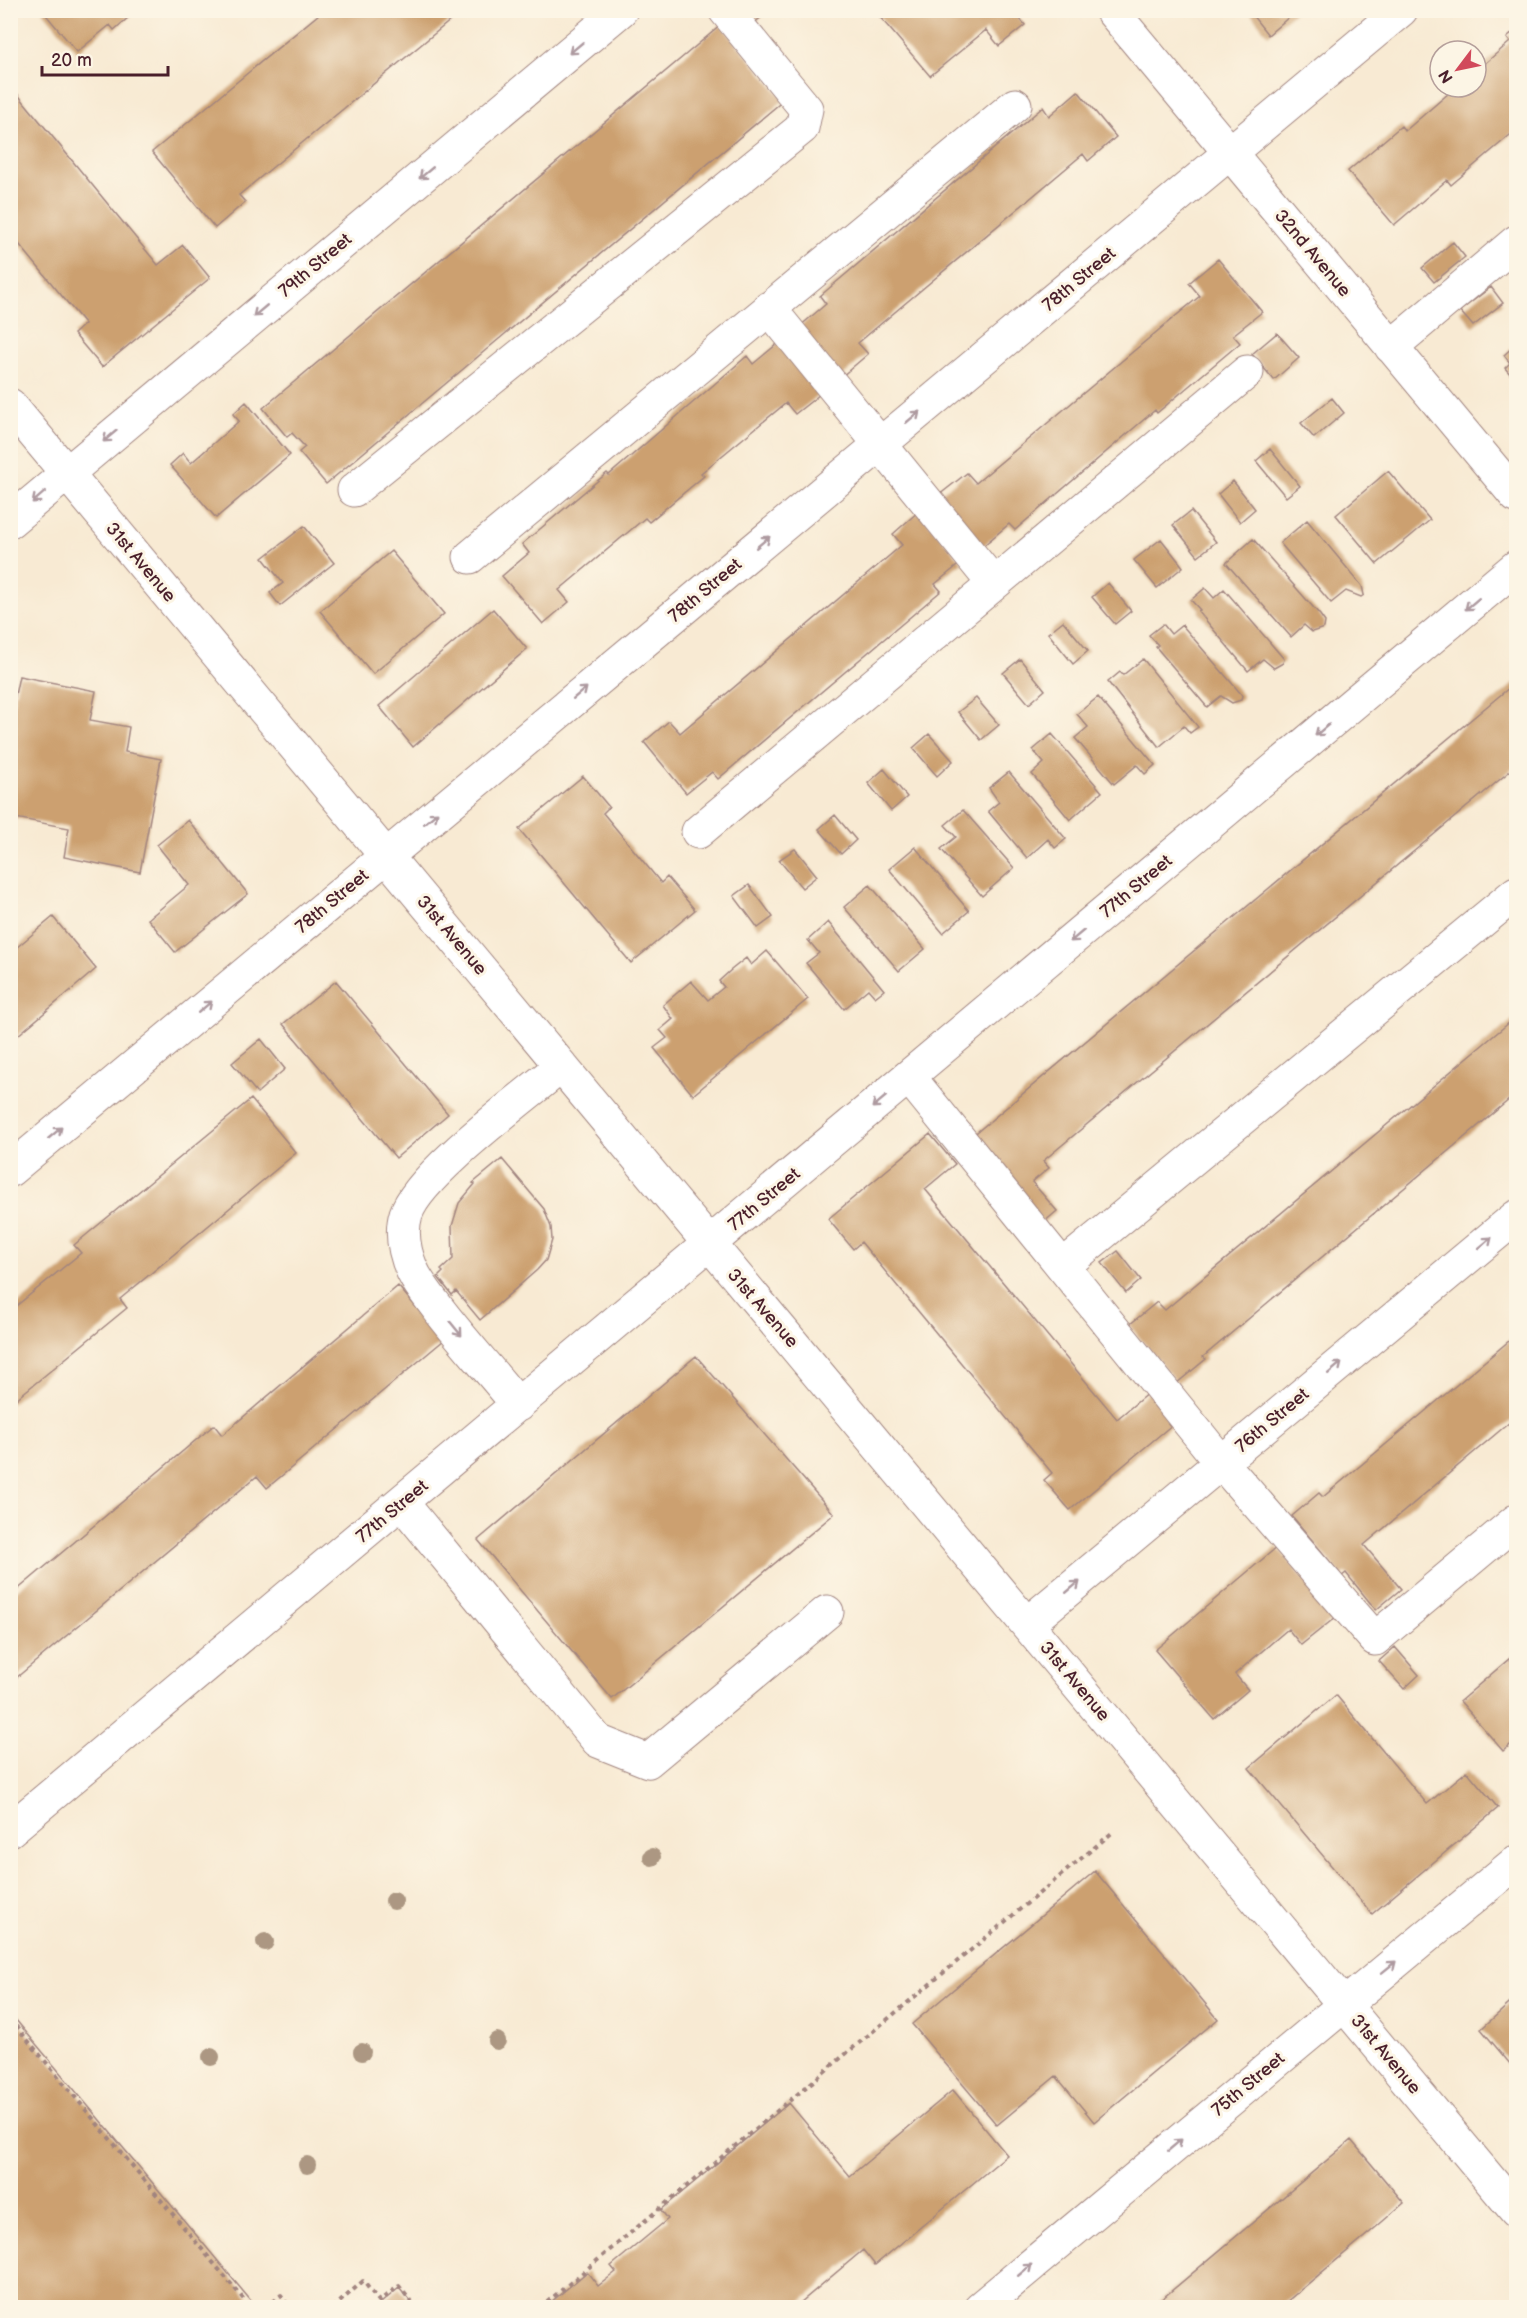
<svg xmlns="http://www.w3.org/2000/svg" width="1527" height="2318" viewBox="0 0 1527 2318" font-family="'Balsamiq Sans',sans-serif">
	<rect width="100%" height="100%" fill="#fcf5e5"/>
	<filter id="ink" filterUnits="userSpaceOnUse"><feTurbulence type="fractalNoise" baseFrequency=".0167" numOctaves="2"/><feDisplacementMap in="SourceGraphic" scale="12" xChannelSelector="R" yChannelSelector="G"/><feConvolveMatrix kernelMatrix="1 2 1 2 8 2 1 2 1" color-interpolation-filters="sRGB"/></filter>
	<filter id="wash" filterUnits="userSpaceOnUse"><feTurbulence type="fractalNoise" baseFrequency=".008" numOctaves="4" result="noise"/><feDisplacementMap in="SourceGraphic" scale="24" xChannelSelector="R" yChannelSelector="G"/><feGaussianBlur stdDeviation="1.35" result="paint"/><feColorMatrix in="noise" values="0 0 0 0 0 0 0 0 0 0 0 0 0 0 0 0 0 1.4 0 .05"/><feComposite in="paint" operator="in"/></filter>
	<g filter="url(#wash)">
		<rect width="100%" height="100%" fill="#f8ead3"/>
		<g id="blocks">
			<!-- building -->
			<path fill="#cca06f" d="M 42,10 L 137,10 L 114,30 L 110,25 L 77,52 Z
				M 324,10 L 463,10 L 239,195 L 245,202 L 215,228 L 152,152 Z
				M 742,10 L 770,10 L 753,24 Z
				M 874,10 L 999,10 L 1003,16 L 1013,10 L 1025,25 L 999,46 L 986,30 L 930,76 Z
				M 1248,10 L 1297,10 L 1268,35 Z
				M 721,25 L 784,100 L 326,484 L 299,452 L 305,447 L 292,433 L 287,437 L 263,408 Z
				M 1516,30 L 1516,130 L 1451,185 L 1447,180 L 1394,225 L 1348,171 L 1401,126 L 1405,131 L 1456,87 L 1476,87 L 1476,71 L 1510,42 L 1507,38 Z
				M 10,85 L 158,265 L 183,245 L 210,278 L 102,367 L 74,334 L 85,324 L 10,233 Z
				M 1078,91 L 1116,137 L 1088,161 L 1083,154 L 858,343 L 868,354 L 841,377 L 799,327 L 826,304 L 820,296 L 1043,107 L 1049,116 Z
				M 1453,242 L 1465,257 L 1434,282 L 1422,268 Z
				M 1218,259 L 1262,312 L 1233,335 L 1240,343 L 1157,413 L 1155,410 L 1015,530 L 1009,524 L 983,546 L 939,495 L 967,473 L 976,483 L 1172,319 L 1200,296 L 1189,283 Z
				M 1491,287 L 1503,303 L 1473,326 L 1460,311 Z
				M 1277,333 L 1299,358 L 1274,380 L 1252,354 Z
				M 782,340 L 824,391 L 795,414 L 786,403 L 701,473 L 704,476 L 649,522 L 645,518 L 559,590 L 569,602 L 543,624 L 502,576 L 529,553 L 522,544 L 607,473 L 609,475 L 747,356 L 753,364 Z
				M 1516,344 L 1516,381 L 1505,368 L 1510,363 L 1504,355 Z
				M 1332,398 L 1344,413 L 1314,438 L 1301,423 Z
				M 246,402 L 290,455 L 216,518 L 170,465 L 183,453 L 191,463 L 239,421 L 233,414 Z
				M 1270,449 L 1300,486 L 1286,497 L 1256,461 Z
				M 1388,471 L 1430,520 L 1377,564 L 1336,515 Z
				M 1233,481 L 1255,509 L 1240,522 L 1218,494 Z
				M 919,511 L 962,562 L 935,584 L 941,591 L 718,779 L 712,772 L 686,793 L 644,742 L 669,721 L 680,733 L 902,545 L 893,534 Z
				M 1191,511 L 1216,542 L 1198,556 L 1173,525 Z
				M 1307,520 L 1362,586 L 1364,595 L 1361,597 L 1346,591 L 1331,603 L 1280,543 Z
				M 304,526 L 334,563 L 280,606 L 270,593 L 283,583 L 263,558 Z
				M 1161,539 L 1183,567 L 1157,588 L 1134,560 Z
				M 1253,539 L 1320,615 L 1325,622 L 1324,628 L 1312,632 L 1304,625 L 1291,637 L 1226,563 Z
				M 391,551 L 444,614 L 373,674 L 320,611 Z
				M 1108,583 L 1131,611 L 1115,624 L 1092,597 Z
				M 1205,588 L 1214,598 L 1224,589 L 1284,659 L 1283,663 L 1274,668 L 1263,659 L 1248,671 L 1198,611 L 1200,610 L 1191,600 Z
				M 493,609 L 527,649 L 413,747 L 379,706 Z
				M 1063,621 L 1088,651 L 1073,664 L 1048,633 Z
				M 1163,624 L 1171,634 L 1182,625 L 1242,695 L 1241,700 L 1232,703 L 1221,696 L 1207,707 L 1156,647 L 1158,645 L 1149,635 Z
				M 1020,659 L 1045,690 L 1029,704 L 1003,673 Z
				M 1143,659 L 1198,727 L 1190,733 L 1184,726 L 1159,747 L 1108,682 L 1120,672 L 1123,675 Z
				M 19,676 L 96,691 L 90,720 L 129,727 L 125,752 L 161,759 L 140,872 L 64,857 L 69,828 L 10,817 L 10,719 Z
				M 1516,682 L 1516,766 L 1043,1161 L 1049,1168 L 1032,1182 L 1057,1211 L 1043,1223 L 971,1137 Z
				M 1098,697 L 1155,765 L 1145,774 L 1137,765 L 1114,784 L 1075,738 L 1088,727 L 1077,714 Z
				M 976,698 L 999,725 L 981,740 L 958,712 Z
				M 929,734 L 953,761 L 937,776 L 913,748 Z
				M 1052,734 L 1102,792 L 1070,820 L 1032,774 L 1044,763 L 1033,750 Z
				M 884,769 L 907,797 L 891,811 L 868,783 Z
				M 1009,772 L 1066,839 L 1055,848 L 1048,839 L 1027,858 L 988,811 L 999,802 L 989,788 Z
				M 583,776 L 609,807 L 603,813 L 661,883 L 667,877 L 695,910 L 631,963 L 519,829 Z
				M 963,810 L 1014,868 L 982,896 L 941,849 L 956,837 L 945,825 Z
				M 835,815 L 856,840 L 841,854 L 819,829 Z
				M 188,820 L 248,894 L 175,952 L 148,919 L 189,885 L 157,845 Z
				M 915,847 L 969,911 L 943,933 L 889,869 Z
				M 795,849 L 817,876 L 802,888 L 779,860 Z
				M 749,885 L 773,917 L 758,928 L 734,896 Z
				M 870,885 L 925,949 L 899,971 L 844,907 Z
				M 53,917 L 96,969 L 10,1042 L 10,953 Z
				M 828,922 L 884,990 L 875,997 L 868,989 L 844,1009 L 806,963 L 819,953 L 808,940 Z
				M 767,951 L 808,999 L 693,1095 L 654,1048 L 667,1038 L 660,1030 L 673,1019 L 663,1005 L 691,981 L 708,1000 L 724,987 L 719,981 L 731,970 L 746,958 L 751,965 Z
				M 336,981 L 448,1114 L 396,1158 L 283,1024 Z
				M 1516,1017 L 1516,1094 L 1203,1357 L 1206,1359 L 1177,1383 L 1129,1325 L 1157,1302 L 1165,1310 Z
				M 261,1039 L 285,1069 L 257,1093 L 232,1063 Z
				M 251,1099 L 296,1153 L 120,1299 L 127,1308 L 10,1404 L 10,1311 L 81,1253 L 74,1245 Z
				M 930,1134 L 955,1164 L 925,1189 L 1117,1419 L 1154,1388 L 1179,1419 L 1070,1510 L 1044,1480 L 1052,1473 L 942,1340 L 861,1242 L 853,1249 L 828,1219 Z
				M 502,1159 L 544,1209 L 551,1227 L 552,1240 L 546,1260 L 537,1270 L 480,1320 L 456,1291 L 452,1295 L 438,1277 L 443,1272 L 441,1270 L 453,1259 L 452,1226 L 459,1203 L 475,1184 L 473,1183 Z
				M 1118,1251 L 1141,1280 L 1126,1293 L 1102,1263 Z
				M 398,1286 L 444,1340 L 267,1488 L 257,1476 L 10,1683 L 10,1596 L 214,1425 L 222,1435 Z
				M 1516,1335 L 1516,1417 L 1364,1545 L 1401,1589 L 1376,1610 L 1346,1573 L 1342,1576 L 1292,1516 L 1319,1493 L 1323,1497 Z
				M 696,1356 L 834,1514 L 612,1699 L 478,1540 Z
				M 1277,1547 L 1336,1617 L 1301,1645 L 1288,1629 L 1235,1674 L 1248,1690 L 1214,1719 L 1155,1650 Z
				M 1395,1647 L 1419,1675 L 1404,1689 L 1379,1661 Z
				M 1516,1653 L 1516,1740 L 1503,1751 L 1460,1701 Z
				M 1336,1695 L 1427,1804 L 1467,1771 L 1498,1808 L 1372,1914 L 1249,1768 Z
				M 1095,1871 L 1218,2019 L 1094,2122 L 1056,2076 L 997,2125 L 912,2024 Z
				M 1516,1998 L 1516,2071 L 1481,2029 Z
				M 10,2013 L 177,2212 L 257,2308 L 10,2308 Z
				M 953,2090 L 1007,2155 L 875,2265 L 863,2250 L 794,2308 L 544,2308 L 587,2272 L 598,2286 L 616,2272 L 611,2266 L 668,2219 L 661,2210 L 789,2103 L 850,2176 Z
				M 1351,2140 L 1404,2203 L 1375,2228 L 1279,2308 L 1151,2308 Z
				M 399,2288 L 416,2308 L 375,2308 Z"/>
		</g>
	</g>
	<g filter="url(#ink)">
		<use href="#blocks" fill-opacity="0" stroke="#a1847f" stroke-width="1.5"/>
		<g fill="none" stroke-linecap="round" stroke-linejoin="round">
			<!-- minor casing -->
			<g stroke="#a1847f" stroke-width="35">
				<path id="minor" d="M 1111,10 L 1516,496
					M 769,308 L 994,584
					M 1391,347 L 1516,242
					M 10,405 L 1516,2211
					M 354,490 L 802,128 L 806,109 L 725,10
					M 10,521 L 621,10
					M 470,557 L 1015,105
					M 698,832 L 1247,372
					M 909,1077 L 1221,1462 L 1375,1639 L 1516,1521
					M 10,1170 L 1401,10
					M 1063,1266 L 1516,893
					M 518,1405 C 486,1365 449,1327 420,1284 C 407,1265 399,1237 406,1214 C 419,1174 525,1097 561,1066
					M 402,1503 L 598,1741 L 648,1761 L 827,1612
					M 1027,1624 L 1516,1217
					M 10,1830 L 1516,567
					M 980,2308 L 1516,1862"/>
			</g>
			<!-- path -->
			<path stroke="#a1847f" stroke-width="4" stroke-dasharray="4.5 4.5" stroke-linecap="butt" d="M 10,2019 L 251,2308
				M 266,2308 L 281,2295 L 290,2308
				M 333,2308 L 363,2281 L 379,2301 L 399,2286 L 416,2308
				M 540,2308 L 1113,1832"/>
			<!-- minor -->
			<use href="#minor" stroke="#fff" stroke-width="33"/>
		</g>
		<!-- trees -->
		<g fill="#ac9782">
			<circle cx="652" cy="1857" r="9"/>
			<circle cx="394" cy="1901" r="9"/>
			<circle cx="265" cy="1942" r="9"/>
			<circle cx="497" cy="2041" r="9"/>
			<circle cx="362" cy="2052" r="9"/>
			<circle cx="211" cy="2057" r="9"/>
			<circle cx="307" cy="2165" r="9"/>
		</g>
		<!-- one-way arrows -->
		<defs><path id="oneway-shaft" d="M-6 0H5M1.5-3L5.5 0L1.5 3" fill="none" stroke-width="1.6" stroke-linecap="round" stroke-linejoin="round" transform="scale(1.5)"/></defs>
		<g stroke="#ae9aa0">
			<use href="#oneway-shaft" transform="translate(576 48) rotate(140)"/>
			<use href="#oneway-shaft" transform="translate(426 173) rotate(140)"/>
			<use href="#oneway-shaft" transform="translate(260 311) rotate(140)"/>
			<use href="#oneway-shaft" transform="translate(913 417) rotate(-40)"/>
			<use href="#oneway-shaft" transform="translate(110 436) rotate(140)"/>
			<use href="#oneway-shaft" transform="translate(39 497) rotate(139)"/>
			<use href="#oneway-shaft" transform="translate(763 542) rotate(-40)"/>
			<use href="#oneway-shaft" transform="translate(1472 604) rotate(140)"/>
			<use href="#oneway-shaft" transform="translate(580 693) rotate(-40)"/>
			<use href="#oneway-shaft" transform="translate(1322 730) rotate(140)"/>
			<use href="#oneway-shaft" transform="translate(431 818) rotate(-40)"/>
			<use href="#oneway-shaft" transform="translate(1077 936) rotate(140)"/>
			<use href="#oneway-shaft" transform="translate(205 1007) rotate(-40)"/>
			<use href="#oneway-shaft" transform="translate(879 1102) rotate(140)"/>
			<use href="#oneway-shaft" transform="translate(55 1133) rotate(-40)"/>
			<use href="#oneway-shaft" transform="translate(1485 1243) rotate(-40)"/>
			<use href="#oneway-shaft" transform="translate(456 1329) rotate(51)"/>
			<use href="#oneway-shaft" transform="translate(1335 1368) rotate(-40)"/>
			<use href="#oneway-shaft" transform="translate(1073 1587) rotate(-40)"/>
			<use href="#oneway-shaft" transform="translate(1389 1967) rotate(-39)"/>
			<use href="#oneway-shaft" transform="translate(1175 2145) rotate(-40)"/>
			<use href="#oneway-shaft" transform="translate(1025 2270) rotate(-40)"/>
		</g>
	</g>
	<g text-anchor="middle" stroke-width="6" stroke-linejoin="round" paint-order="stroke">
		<!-- street labels -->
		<g font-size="18" fill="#4a1f2b" stroke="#fcf5e5">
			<text transform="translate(1313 253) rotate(50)" y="6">32nd Avenue</text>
			<text transform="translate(315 265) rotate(-40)" y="6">79th Street</text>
			<text transform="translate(1079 279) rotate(-40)" y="6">78th Street</text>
			<text transform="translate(141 562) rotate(50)" y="6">31st Avenue</text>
			<text transform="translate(705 590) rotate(-40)" y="6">78th Street</text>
			<text transform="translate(1136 886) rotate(-40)" y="6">77th Street</text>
			<text transform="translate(332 901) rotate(-40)" y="6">78th Street</text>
			<text transform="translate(452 935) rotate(50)" y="6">31st Avenue</text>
			<text transform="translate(764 1199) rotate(-40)" y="6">77th Street</text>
			<text transform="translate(763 1308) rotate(49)" y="6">31st Avenue</text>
			<text transform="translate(1272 1420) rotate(-40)" y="6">76th Street</text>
			<text transform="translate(392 1511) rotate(-40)" y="6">77th Street</text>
			<text transform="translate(1075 1681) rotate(50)" y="6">31st Avenue</text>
			<text transform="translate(1386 2054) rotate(50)" y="6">31st Avenue</text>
			<text transform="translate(1248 2084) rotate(-40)" y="6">75th Street</text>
		</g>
	</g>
	<!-- margin -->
	<rect width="1527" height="2318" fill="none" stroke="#fcf5e5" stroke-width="36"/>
	<!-- north arrow -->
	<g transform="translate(1458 69) rotate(238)"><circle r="28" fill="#fcf5e5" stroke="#b59f9b" stroke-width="1.5"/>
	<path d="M0-4.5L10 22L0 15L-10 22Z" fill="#d1495b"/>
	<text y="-9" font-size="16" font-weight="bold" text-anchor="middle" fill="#4a1f2b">N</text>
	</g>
	<!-- scale -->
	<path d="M42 66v9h126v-9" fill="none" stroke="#4a1f2b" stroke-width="3"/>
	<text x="51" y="66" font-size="18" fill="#4a1f2b" stroke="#fcf5e5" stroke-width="4.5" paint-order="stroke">20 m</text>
</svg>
